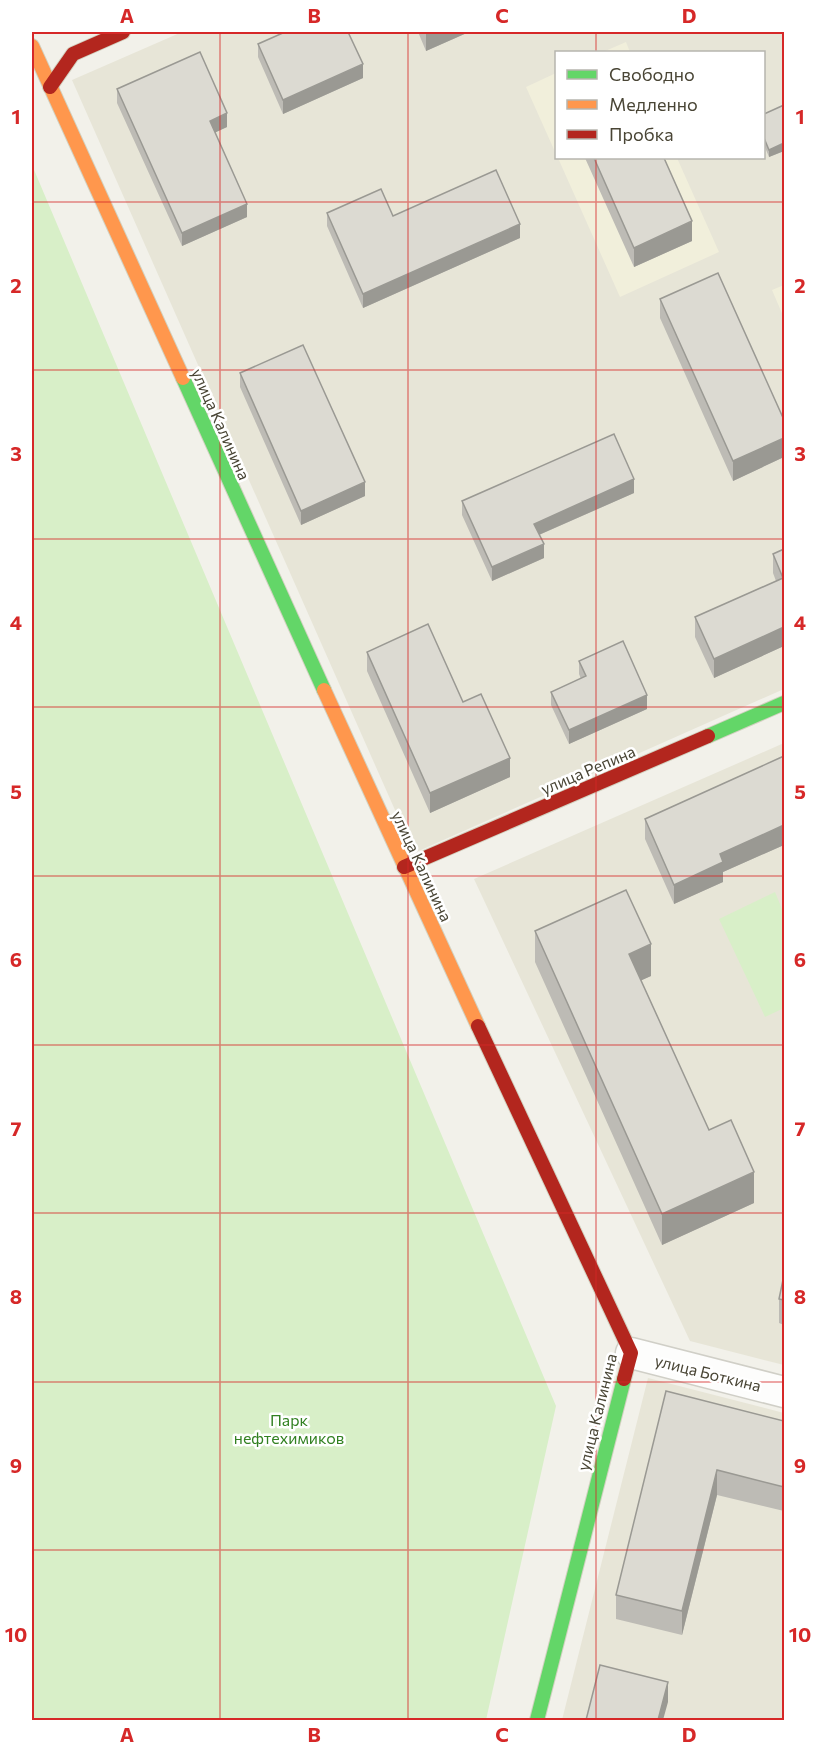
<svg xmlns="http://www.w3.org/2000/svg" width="816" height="1752" viewBox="0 0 816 1752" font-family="Commissioner,sans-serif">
	<rect width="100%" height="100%" fill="#f2f1ea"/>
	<!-- residential -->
	<path fill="#e7e5d7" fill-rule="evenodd" d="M 182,32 L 784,32 L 784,689 L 414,853 L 72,80 ZM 556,52 L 764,52 L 764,158 L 556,158 Z
		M 784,743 L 784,1365 L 690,1341 L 474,879 Z
		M 648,1378 L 784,1413 L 784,1720 L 562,1720 Z"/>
	<!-- education -->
	<path fill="#f1efdb" d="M 626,42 L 630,52 L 603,52 Z
		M 556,73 L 556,154 L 526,87 Z
		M 558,158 L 677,158 L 719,252 L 620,297 Z
		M 784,285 L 784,318 L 772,290 Z"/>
	<!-- green -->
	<path fill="#d8efc8" d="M 32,165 L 556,1406 L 486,1720 L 32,1720 Z
		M 775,892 L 784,914 L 784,1008 L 765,1017 L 719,919 Z"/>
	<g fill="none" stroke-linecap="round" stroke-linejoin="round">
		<!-- street casing -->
		<g stroke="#d0cfc7" stroke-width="33">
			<path id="street" d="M 631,1353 L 784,1392"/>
		</g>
		<!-- fast casing -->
		<g stroke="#d2d1c0" stroke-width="16">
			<path id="fast" d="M 183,378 L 324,690
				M 708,736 L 784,703
				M 537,1720 L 624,1379"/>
		</g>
		<!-- slow casing -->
		<g stroke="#d2d1c0" stroke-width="16">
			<path id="slow" d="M 32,46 L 183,378
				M 324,690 L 478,1026"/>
		</g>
		<!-- jam casing -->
		<g stroke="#d2d1c0" stroke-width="16">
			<path id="jam" d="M 50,87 L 73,54 L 123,32
				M 404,867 L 708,736
				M 478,1026 L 631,1353 L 624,1379"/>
		</g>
		<!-- street -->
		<use href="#street" stroke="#fdfdfc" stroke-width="30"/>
		<!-- fast -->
		<use href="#fast" stroke="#63d668" stroke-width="14"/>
		<!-- slow -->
		<use href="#slow" stroke="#ff974d" stroke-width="14"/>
		<!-- jam -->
		<use href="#jam" stroke="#b3261e" stroke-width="14"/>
	</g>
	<!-- wall -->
	<path fill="#bdbbb5" d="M 418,32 L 469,32 L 426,51 Z
		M 258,44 L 363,78 L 283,114 L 258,57 Z
		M 117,89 L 227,127 L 215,132 L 247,217 L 182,246 L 117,103 Z
		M 784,105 L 784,151 L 769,157 L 764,145 L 764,114 Z
		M 585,158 L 664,158 L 692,241 L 634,267 Z
		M 327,213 L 520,238 L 363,308 L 327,226 Z
		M 660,299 L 784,438 L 784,457 L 733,481 L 660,318 Z
		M 240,373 L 365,496 L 301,525 L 240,387 Z
		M 634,493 L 539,535 L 544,558 L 492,581 L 462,515 L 462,501 Z
		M 784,549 L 784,646 L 714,678 L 695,637 L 695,617 L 776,581 L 773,573 L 773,554 Z
		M 367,652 L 463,702 L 510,777 L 430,813 L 367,671 Z
		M 579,661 L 647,709 L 569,744 L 551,705 L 551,692 L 581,679 L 579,674 Z
		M 784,756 L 784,845 L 723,872 L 723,882 L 674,904 L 645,839 L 645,819 Z
		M 535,931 L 651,976 L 641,980 L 709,1130 L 754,1203 L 662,1245 L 535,962 Z
		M 784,1275 L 784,1325 L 779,1323 L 779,1299 Z
		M 666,1391 L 784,1421 L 784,1511 L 717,1495 L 682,1635 L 616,1619 L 616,1595 Z"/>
	<!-- shaded-wall -->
	<path fill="#9a9993" d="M 426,32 L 469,32 L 426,51 Z
		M 363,64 L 363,78 L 283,114 L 283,100 Z
		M 227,113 L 227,127 L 210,135 L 210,121 Z
		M 784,143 L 784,151 L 769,157 L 769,150 Z
		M 247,204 L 247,217 L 182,246 L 182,233 Z
		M 692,221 L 692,241 L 634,267 L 634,248 Z
		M 520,224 L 520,238 L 363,308 L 363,294 Z
		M 784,438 L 784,457 L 733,481 L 733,461 Z
		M 634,479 L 634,493 L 534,537 L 534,524 Z
		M 365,482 L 365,496 L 301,525 L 301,511 Z
		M 544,544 L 544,558 L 492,581 L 492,567 Z
		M 784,627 L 784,646 L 714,678 L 714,659 Z
		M 647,695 L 647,709 L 569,744 L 569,730 Z
		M 510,758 L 510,777 L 430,813 L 430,793 Z
		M 784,825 L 784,845 L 723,872 L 723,882 L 674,904 L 674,885 L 720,854 Z
		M 651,944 L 651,976 L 629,986 L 629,954 Z
		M 754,1172 L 754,1203 L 662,1245 L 662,1214 Z
		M 717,1470 L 717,1495 L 682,1635 L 682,1611 Z
		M 668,1682 L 668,1702 L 663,1720 L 658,1720 Z"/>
	<!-- building -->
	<path fill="#dcdad2" stroke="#9a9993" stroke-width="1.5" d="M 285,32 L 348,32 L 363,64 L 283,100 L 258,44 Z
		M 200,52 L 227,113 L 210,121 L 247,204 L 182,233 L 117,89 Z
		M 784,105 L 784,143 L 769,150 L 764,138 L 764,114 Z
		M 594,158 L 664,158 L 692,221 L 634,248 Z
		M 496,170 L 520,224 L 363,294 L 327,213 L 381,189 L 393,216 Z
		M 718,273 L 784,420 L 784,438 L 733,461 L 660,299 Z
		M 303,345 L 365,482 L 301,511 L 240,373 Z
		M 614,434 L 634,479 L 534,524 L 544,544 L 492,567 L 462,501 Z
		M 784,549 L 784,627 L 714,659 L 695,617 L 783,578 L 773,554 Z
		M 428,624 L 463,702 L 481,694 L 510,758 L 430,793 L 367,652 Z
		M 623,641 L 647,695 L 569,730 L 551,692 L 586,676 L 579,661 Z
		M 784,756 L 784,825 L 720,854 L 723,862 L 674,885 L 645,819 Z
		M 626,890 L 651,944 L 629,954 L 709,1130 L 731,1120 L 754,1172 L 662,1214 L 535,931 Z
		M 784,1275 L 784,1300 L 779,1299 Z
		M 666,1391 L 784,1421 L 784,1487 L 717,1470 L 682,1611 L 616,1595 Z
		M 600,1665 L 668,1682 L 658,1720 L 586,1720 Z"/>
	<!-- grid -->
	<path fill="none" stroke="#d62828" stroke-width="1.5" stroke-opacity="0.55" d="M 220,32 L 220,1720M 408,32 L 408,1720M 596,32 L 596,52M 596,158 L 596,1720M 32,202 L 784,202M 32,370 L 784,370M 32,539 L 784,539M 32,707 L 784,707M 32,876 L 784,876M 32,1045 L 784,1045M 32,1213 L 784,1213M 32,1382 L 784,1382M 32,1550 L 784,1550"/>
	<g text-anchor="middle" stroke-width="5" stroke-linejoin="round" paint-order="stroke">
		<!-- street labels -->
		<g font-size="16" fill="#494535" stroke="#fff">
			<text transform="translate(221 424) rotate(66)" y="6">улица Калинина</text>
			<text transform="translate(588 770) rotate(-23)" y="6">улица Репина</text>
			<text transform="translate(422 866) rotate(65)" y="6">улица Калинина</text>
			<text transform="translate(708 1373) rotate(14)" y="6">улица Боткина</text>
			<text transform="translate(597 1412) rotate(-76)" y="6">улица Калинина</text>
		</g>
		<!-- park labels -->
		<g font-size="16" fill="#328122" stroke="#fff">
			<text x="289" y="1426">Парк<tspan x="289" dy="18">нефтехимиков</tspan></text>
		</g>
	</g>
	<!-- border -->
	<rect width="816" height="1752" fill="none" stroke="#ffffff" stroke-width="66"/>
	<!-- legend -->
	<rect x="555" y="51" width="210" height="108" fill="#ffffff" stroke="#b6b5ae" stroke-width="1.5"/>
	<rect x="567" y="70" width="30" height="9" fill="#63d668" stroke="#b6b5ae" stroke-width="1.5"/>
	<text x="609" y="81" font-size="18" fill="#494535">Свободно</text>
	<rect x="567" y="100" width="30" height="9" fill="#ff974d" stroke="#b6b5ae" stroke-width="1.5"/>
	<text x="609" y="111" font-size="18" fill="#494535">Медленно</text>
	<rect x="567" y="130" width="30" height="9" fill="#b3261e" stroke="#b6b5ae" stroke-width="1.5"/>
	<text x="609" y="141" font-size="18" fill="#494535">Пробка</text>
	<rect x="33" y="33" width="750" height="1686" fill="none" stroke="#d62828" stroke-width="2"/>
	<g font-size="20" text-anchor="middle" font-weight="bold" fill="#d62828">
		<text x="127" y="23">A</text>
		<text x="314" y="23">B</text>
		<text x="502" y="23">C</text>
		<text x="689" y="23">D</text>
		<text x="16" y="124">1</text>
		<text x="800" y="124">1</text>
		<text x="16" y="293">2</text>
		<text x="800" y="293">2</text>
		<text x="16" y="461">3</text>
		<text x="800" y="461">3</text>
		<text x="16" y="630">4</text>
		<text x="800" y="630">4</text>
		<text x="16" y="799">5</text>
		<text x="800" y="799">5</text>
		<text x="16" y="967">6</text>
		<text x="800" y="967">6</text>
		<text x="16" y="1136">7</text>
		<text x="800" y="1136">7</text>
		<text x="16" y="1304">8</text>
		<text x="800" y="1304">8</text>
		<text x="16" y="1473">9</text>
		<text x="800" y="1473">9</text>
		<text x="16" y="1642">10</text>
		<text x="800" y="1642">10</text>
		<text x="127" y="1742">A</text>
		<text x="314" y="1742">B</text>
		<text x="502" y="1742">C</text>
		<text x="689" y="1742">D</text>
	</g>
</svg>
